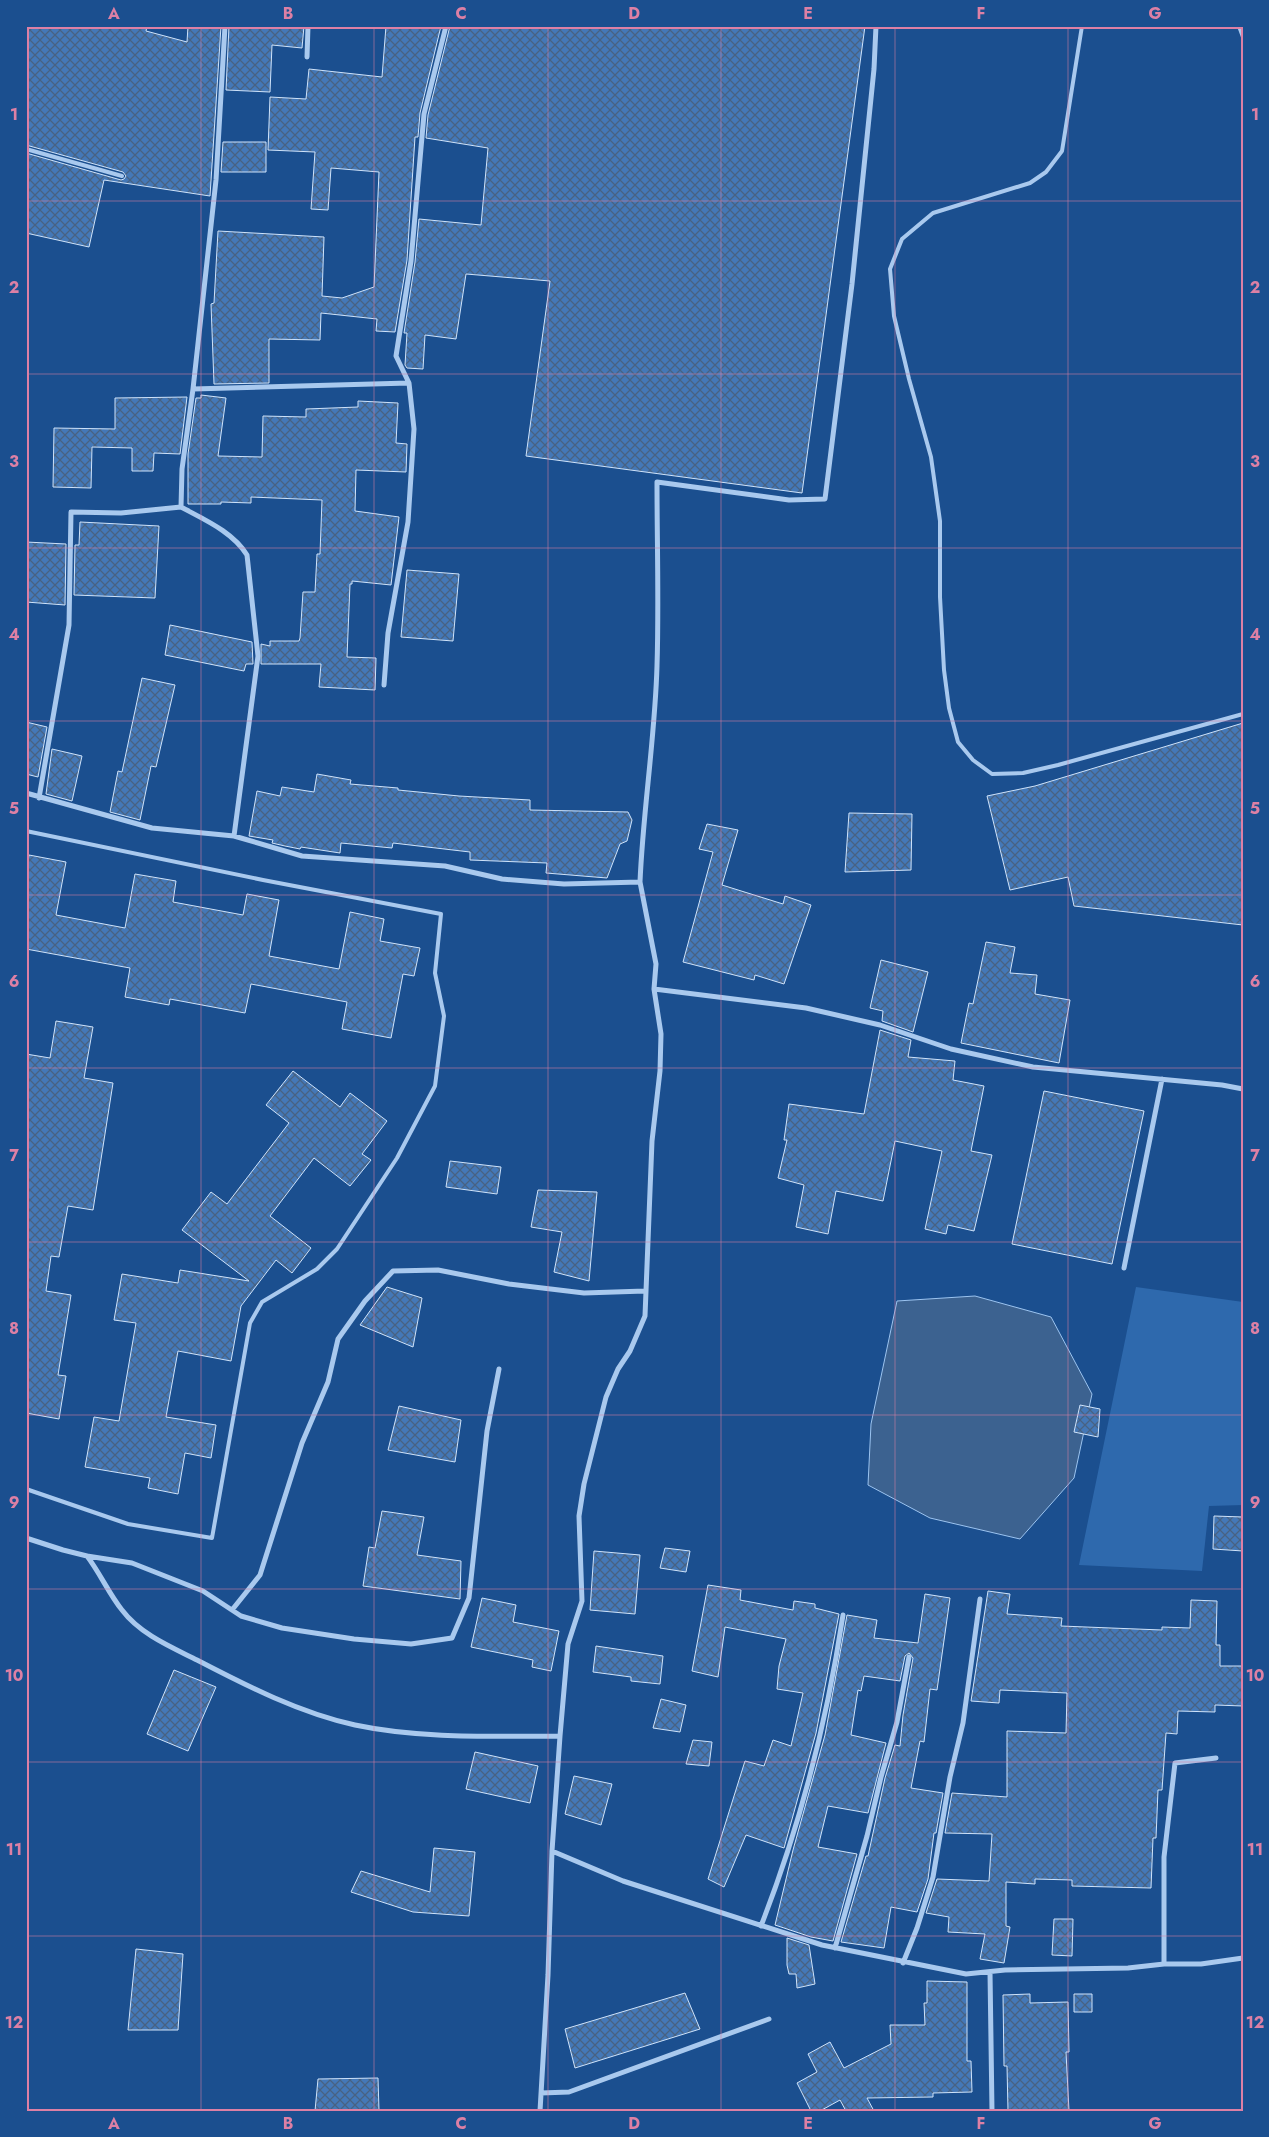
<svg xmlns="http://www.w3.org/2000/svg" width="1269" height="2137" viewBox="0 0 1269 2137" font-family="Jost,sans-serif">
	<defs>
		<pattern id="building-cross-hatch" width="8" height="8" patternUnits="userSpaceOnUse" patternTransform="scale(1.25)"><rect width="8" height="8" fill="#4478b7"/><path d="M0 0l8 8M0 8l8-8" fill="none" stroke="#486282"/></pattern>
	</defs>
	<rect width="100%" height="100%" fill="#1b4f8f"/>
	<!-- green -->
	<path fill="#2e69ad" d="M 1136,1287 L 1243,1302 L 1243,1505 L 1209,1506 L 1202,1571 L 1079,1565 Z"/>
	<!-- water -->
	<path fill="#3c6290" stroke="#9cc4f0" d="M 975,1296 L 1051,1317 L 1092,1394 L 1074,1478 L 1020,1539 L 930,1518 L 868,1485 L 871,1424 L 897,1301 Z"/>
	<!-- building -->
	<path fill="url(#building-cross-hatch)" stroke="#cfe3fa" d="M 26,26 L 147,26 L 146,31 L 187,42 L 188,26 L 221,26 L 210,196 L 104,180 L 89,247 L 26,233 L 26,153 L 121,180 L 124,179 L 126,176 L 123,172 L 26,145 Z
		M 229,26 L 304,26 L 302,48 L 272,45 L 270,92 L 226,90 Z
		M 386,26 L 441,26 L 420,113 L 418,137 L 415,137 L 407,260 L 395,332 L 376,331 L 377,319 L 321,313 L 320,340 L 269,339 L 269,383 L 214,384 L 211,304 L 214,303 L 218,231 L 324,237 L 322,296 L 342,298 L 374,287 L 379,172 L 331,168 L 328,210 L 311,209 L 315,152 L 268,150 L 270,97 L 306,99 L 309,69 L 382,77 Z
		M 450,26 L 865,26 L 802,493 L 526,456 L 550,281 L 466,274 L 456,339 L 425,335 L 423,369 L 407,368 L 405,365 L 407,333 L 404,333 L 415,262 L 419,219 L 481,225 L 488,148 L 426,138 L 428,115 Z
		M 223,142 L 266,142 L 266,172 L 221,172 Z
		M 201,395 L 226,398 L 218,456 L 262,457 L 263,416 L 306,417 L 306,409 L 358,407 L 358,401 L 398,403 L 396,443 L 407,444 L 406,472 L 356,470 L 355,511 L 399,517 L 391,585 L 352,581 L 352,584 L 350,584 L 347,657 L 376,658 L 375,690 L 319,687 L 321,664 L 261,664 L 261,644 L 270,646 L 270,641 L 299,641 L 300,638 L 303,592 L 315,592 L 317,554 L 320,554 L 322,500 L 251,497 L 251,503 L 221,502 L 221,504 L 188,504 L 188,454 L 196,398 L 201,398 Z
		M 187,397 L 180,454 L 154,453 L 153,471 L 132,471 L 132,448 L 92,447 L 91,488 L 53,487 L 54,428 L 115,429 L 115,398 Z
		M 80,522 L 159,526 L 155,598 L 74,595 L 75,545 L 79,545 Z
		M 26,542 L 66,544 L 65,605 L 26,602 Z
		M 407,570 L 459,574 L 453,641 L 401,637 Z
		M 170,625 L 252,642 L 253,664 L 246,664 L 244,671 L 165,655 Z
		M 142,678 L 175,685 L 156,767 L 151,766 L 140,820 L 110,812 L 118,771 L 122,772 Z
		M 26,722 L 47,727 L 38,777 L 26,774 Z
		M 1243,723 L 1243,925 L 1074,906 L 1068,877 L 1010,890 L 987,796 L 1035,786 Z
		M 52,749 L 82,756 L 72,801 L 46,794 Z
		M 317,774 L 351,780 L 350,784 L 398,788 L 398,790 L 459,796 L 530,800 L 530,810 L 628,812 L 632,820 L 627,841 L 620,844 L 607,878 L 546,873 L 547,863 L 470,860 L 470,852 L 393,843 L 392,848 L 341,843 L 340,853 L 301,847 L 300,849 L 285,846 L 272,843 L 273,840 L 249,836 L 257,791 L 280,796 L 282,787 L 314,792 Z
		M 849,813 L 912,814 L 911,870 L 845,872 Z
		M 707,824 L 738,830 L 722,885 L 783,904 L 785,896 L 811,905 L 784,984 L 755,975 L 754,980 L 683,962 L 713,852 L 699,849 Z
		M 29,855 L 66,862 L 56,915 L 125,928 L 135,874 L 176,881 L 173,902 L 243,915 L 247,894 L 279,900 L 269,956 L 339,969 L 350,912 L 384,919 L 380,941 L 420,948 L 414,976 L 403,974 L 391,1038 L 342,1029 L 347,1002 L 251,984 L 245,1013 L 170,999 L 169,1005 L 125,997 L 130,968 L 26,949 L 26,871 Z
		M 986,942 L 1015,947 L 1010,973 L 1037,975 L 1035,994 L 1070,1000 L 1059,1063 L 961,1043 L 969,1003 L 973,1004 Z
		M 881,960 L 928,972 L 913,1032 L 882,1021 L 883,1011 L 870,1008 Z
		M 56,1021 L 93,1027 L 84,1078 L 113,1083 L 93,1210 L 68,1206 L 59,1257 L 51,1256 L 46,1291 L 71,1295 L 58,1375 L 66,1376 L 59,1419 L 26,1413 L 26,1054 L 50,1058 Z
		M 880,1030 L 911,1040 L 908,1057 L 955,1061 L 953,1080 L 984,1086 L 971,1151 L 992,1155 L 974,1231 L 948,1225 L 946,1234 L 925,1229 L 942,1151 L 895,1141 L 883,1201 L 836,1191 L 828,1234 L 796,1227 L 804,1185 L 778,1178 L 787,1140 L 784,1140 L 789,1104 L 864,1114 Z
		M 293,1071 L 340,1107 L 350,1093 L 387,1121 L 362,1154 L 371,1160 L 350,1186 L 314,1158 L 270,1216 L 311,1248 L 292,1273 L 276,1260 L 241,1306 L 231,1361 L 178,1351 L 166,1417 L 216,1425 L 211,1458 L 185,1453 L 178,1494 L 148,1488 L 150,1478 L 85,1467 L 94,1417 L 119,1421 L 136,1323 L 114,1320 L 122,1274 L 178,1283 L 180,1270 L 249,1281 L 182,1230 L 211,1192 L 227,1204 L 289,1123 L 266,1105 Z
		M 1044,1091 L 1144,1111 L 1112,1264 L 1012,1244 Z
		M 450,1161 L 501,1167 L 497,1194 L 446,1187 Z
		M 538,1190 L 597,1192 L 589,1281 L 554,1272 L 562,1232 L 531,1227 Z
		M 387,1287 L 422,1298 L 413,1347 L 360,1325 Z
		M 1080,1405 L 1100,1409 L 1098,1437 L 1074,1432 Z
		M 399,1406 L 461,1420 L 455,1462 L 388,1450 Z
		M 382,1511 L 424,1517 L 417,1555 L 461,1561 L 460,1599 L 363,1586 L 369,1547 L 375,1548 Z
		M 1214,1516 L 1243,1517 L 1243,1551 L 1213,1549 Z
		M 665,1548 L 690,1551 L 686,1572 L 660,1568 Z
		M 594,1551 L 640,1555 L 635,1614 L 590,1610 Z
		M 708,1585 L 741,1590 L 740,1600 L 793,1610 L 794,1601 L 815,1604 L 815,1608 L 839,1614 L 816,1733 L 784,1848 L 746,1835 L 724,1887 L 708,1879 L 745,1761 L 764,1766 L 773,1740 L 791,1746 L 803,1693 L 777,1689 L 779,1666 L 786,1639 L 725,1627 L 718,1677 L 692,1671 Z
		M 988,1591 L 1010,1594 L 1007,1614 L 1062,1618 L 1061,1626 L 1111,1628 L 1162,1630 L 1162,1627 L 1190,1628 L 1191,1600 L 1217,1601 L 1216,1645 L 1220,1645 L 1220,1666 L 1243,1666 L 1243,1706 L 1215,1705 L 1215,1712 L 1178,1711 L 1177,1734 L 1166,1733 L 1162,1790 L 1158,1790 L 1156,1838 L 1153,1838 L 1151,1888 L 1072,1886 L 1072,1880 L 1035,1879 L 1035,1884 L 1006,1882 L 1006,1926 L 1010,1927 L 1004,1963 L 980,1959 L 985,1934 L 948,1932 L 949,1917 L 926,1913 L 937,1879 L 989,1881 L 992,1834 L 945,1833 L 952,1793 L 1007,1797 L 1007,1731 L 1066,1733 L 1067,1693 L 1000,1690 L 999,1703 L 971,1701 Z
		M 925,1594 L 950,1598 L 937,1690 L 930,1689 L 924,1742 L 920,1741 L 911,1788 L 943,1793 L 936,1833 L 934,1833 L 928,1879 L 917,1912 L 891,1907 L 884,1948 L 841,1942 L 866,1856 L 868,1856 L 885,1778 L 895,1745 L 900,1746 L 903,1715 L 913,1658 L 909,1653 L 905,1656 L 900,1681 L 864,1676 L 861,1691 L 858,1690 L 851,1735 L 886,1743 L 868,1813 L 828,1806 L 818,1847 L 857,1854 L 833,1941 L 811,1937 L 775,1925 L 793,1850 L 825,1735 L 847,1615 L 877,1620 L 874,1638 L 918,1643 Z
		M 482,1598 L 516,1605 L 513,1622 L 559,1631 L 551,1671 L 532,1667 L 533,1660 L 471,1647 Z
		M 596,1646 L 663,1656 L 660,1684 L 631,1681 L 631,1677 L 593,1672 Z
		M 174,1670 L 216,1687 L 188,1751 L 147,1734 Z
		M 661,1699 L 686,1705 L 680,1732 L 653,1728 Z
		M 693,1740 L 712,1742 L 709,1766 L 686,1764 Z
		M 475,1752 L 538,1766 L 530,1803 L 466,1789 Z
		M 574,1776 L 612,1784 L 601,1825 L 565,1814 Z
		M 434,1848 L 475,1852 L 469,1916 L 413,1912 L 351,1892 L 361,1871 L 430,1892 Z
		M 1054,1919 L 1073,1919 L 1072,1956 L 1052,1955 Z
		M 787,1938 L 809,1945 L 815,1984 L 797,1988 L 796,1974 L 789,1974 L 787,1965 Z
		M 136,1949 L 183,1954 L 178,2030 L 128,2030 Z
		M 927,1981 L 967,1982 L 967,2061 L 971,2061 L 972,2092 L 933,2093 L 933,2097 L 867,2098 L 874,2111 L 846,2111 L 840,2100 L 820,2111 L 811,2111 L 797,2083 L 817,2072 L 808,2054 L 830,2042 L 844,2068 L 891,2044 L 890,2025 L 925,2025 L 924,2003 L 927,2003 Z
		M 685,1993 L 700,2029 L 575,2068 L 565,2029 Z
		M 1030,1994 L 1030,2003 L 1068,2002 L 1069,2052 L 1066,2052 L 1069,2111 L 1008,2111 L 1007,2066 L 1004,2066 L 1003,1995 Z
		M 1074,1994 L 1092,1994 L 1092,2012 L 1074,2012 Z
		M 378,2078 L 379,2111 L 315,2111 L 318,2079 Z"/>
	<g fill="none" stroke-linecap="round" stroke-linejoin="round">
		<!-- service -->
		<path stroke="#a9c9ee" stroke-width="4" d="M 1082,26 L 1062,151 L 1046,172 L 1030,183 L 933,213 L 902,239 L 890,269 L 894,316 L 909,379 L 931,457 L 940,521 L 940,597 L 944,670 L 949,708 L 958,742 L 973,760 L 992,774 L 1023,773 L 1058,765 L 1243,714
			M 1239,26 L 1243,37
			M 26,149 L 122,176
			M 26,831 L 263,880 L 441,914 L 435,973 L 444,1016 L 435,1086 L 397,1158 L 337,1249 L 317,1269 L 262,1302 L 250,1323 L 212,1538 L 128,1524 L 26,1489"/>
		<!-- minor -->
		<path stroke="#a9c9ee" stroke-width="5" d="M 307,57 L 308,26
			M 193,389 L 216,180 L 225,26
			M 181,507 C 205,520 233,532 247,555 L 258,656 L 234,836
			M 384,685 L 388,633 L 408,522 L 414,429 L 409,383
			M 26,793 L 152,828 L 234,836 L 302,856 L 445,866 L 502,879 L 564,884 L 640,882 C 643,810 655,738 657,666 C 659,605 657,543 657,482 L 789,500 L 825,499 L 852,284 L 874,69 L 876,26
			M 39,798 L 69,625 L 71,512 L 121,513 L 181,507 L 182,469 L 193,389 L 409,383 L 396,356 L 411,261 L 424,114 L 446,26
			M 654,989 L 806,1008 L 880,1025 L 951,1049 L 1033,1067 L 1222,1085 L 1243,1089
			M 1124,1268 L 1162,1079
			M 26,1538 L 63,1550 L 87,1556 C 100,1573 109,1594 122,1610 C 140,1634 171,1647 197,1660 C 247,1686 300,1713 355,1725 C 421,1739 493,1736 560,1736
			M 87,1556 L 132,1563 L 203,1591 L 241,1616 L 282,1628 L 354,1639 L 411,1644 L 452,1638 L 469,1598 L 487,1431 L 499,1369
			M 232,1610 L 260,1575 L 302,1443 L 328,1382 L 338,1339 L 365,1301 L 393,1271 L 438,1270 L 509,1284 L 584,1293 L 645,1291
			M 552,1851 L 623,1881 L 822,1945 L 966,1974 L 1005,1970 L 1128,1968 L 1164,1964 L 1201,1964 L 1243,1958
			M 761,1926 C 800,1826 827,1721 843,1615
			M 835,1948 L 867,1836 L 881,1777 L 897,1722 L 909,1657
			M 903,1963 L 917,1928 L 933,1877 L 950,1777 L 963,1723 L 980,1599
			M 1164,1964 L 1164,1857 L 1175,1763 L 1216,1758
			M 990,1972 L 992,2111
			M 541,2093 L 569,2092 L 769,2019
			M 540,2111 L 548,1975 L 552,1851 L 560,1736 L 568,1644 L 582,1601 L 579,1516 L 584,1484 L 606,1397 L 618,1369 L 630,1351 L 645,1316 L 652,1141 L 660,1071 L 661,1034 L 654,989 L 656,964 L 640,882"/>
	</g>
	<!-- grid -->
	<path fill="none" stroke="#dd80a5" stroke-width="1" stroke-opacity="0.55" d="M 201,26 L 201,2111M 374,26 L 374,2111M 548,26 L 548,2111M 721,26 L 721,2111M 895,26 L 895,2111M 1068,26 L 1068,2111M 26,201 L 1243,201M 26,374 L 1243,374M 26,548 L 1243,548M 26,721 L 1243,721M 26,895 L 1243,895M 26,1068 L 1243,1068M 26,1242 L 1243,1242M 26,1415 L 1243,1415M 26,1589 L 1243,1589M 26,1762 L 1243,1762M 26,1936 L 1243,1936"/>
	<!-- border -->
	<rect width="1269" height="2137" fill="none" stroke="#1b4f8f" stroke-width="55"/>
	<rect x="28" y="28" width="1214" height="2082" fill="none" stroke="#dd80a5" stroke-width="2"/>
	<g font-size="16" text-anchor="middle" font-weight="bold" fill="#dd80a5">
		<text x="114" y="19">A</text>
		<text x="288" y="19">B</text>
		<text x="461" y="19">C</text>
		<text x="634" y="19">D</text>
		<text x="808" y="19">E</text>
		<text x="981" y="19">F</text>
		<text x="1155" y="19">G</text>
		<text x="14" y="120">1</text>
		<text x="1255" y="120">1</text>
		<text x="14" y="293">2</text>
		<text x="1255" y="293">2</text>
		<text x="14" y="467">3</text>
		<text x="1255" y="467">3</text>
		<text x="14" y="640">4</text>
		<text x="1255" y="640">4</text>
		<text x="14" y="814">5</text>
		<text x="1255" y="814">5</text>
		<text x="14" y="987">6</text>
		<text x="1255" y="987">6</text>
		<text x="14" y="1161">7</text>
		<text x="1255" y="1161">7</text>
		<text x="14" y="1334">8</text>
		<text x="1255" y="1334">8</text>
		<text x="14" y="1508">9</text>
		<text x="1255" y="1508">9</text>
		<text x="14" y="1681">10</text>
		<text x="1255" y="1681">10</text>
		<text x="14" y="1855">11</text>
		<text x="1255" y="1855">11</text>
		<text x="14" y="2028">12</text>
		<text x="1255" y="2028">12</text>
		<text x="114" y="2129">A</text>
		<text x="288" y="2129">B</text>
		<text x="461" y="2129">C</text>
		<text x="634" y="2129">D</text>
		<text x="808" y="2129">E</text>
		<text x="981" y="2129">F</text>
		<text x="1155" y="2129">G</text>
	</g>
</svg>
